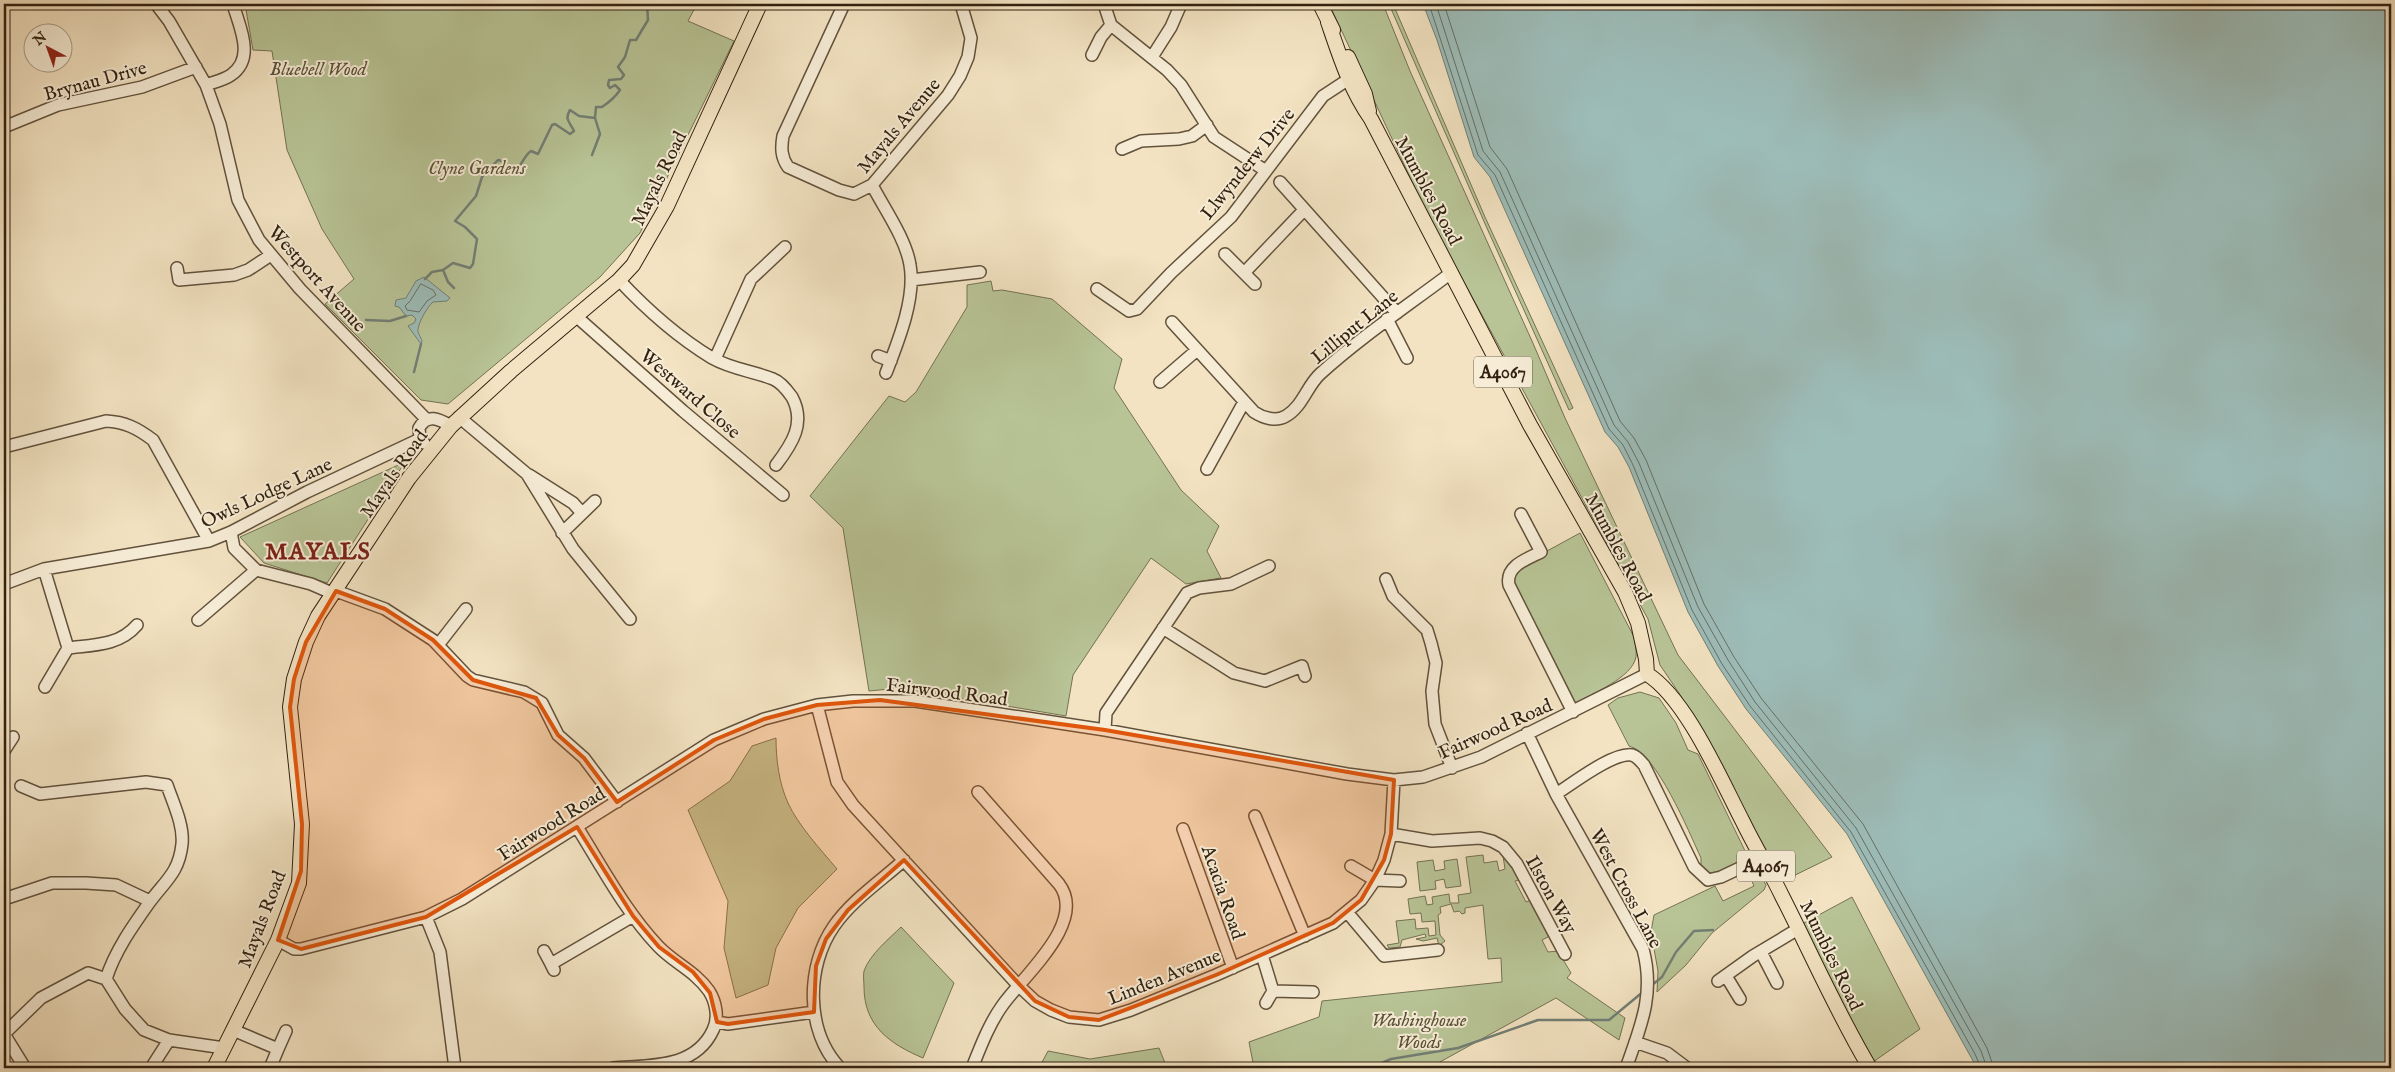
<svg xmlns="http://www.w3.org/2000/svg" width="2395" height="1072" viewBox="0 0 2395 1072" font-family="'IM FELL English',serif">
	<rect width="100%" height="100%" fill="#f3e3c2"/>
	<filter id="stains"><feTurbulence type="fractalNoise" baseFrequency=".004" numOctaves="4"/><feColorMatrix values="0 0 0 0 .2 0 0 0 0 .09 0 0 0 0 .02 0 0 0 .5 -.17"/></filter>
	<radialGradient id="worn" r=".72"><stop offset=".6" stop-color="#630" stop-opacity="0"/><stop offset="1" stop-color="#630" stop-opacity=".3"/></radialGradient>
	<!-- green -->
	<path fill="#b8c496" stroke="#747253" d="M 245,4 L 697,4 L 688,21 L 734,41 L 640,233 L 600,277 L 448,404 L 421,400 L 325,304 L 354,279 L 322,229 L 287,150 L 272,51 L 253,50 Z
		M 1338,4 L 1383,4 L 1410,71 L 1532,341 L 1565,418 L 1678,655 L 1832,857 L 1781,882 L 1681,696 L 1660,665 L 1648,619 L 1429,218 L 1331,8 Z
		M 1389,4 L 1393,4 L 1485,217 L 1573,408 L 1569,410 L 1486,226 Z
		M 991,281 L 993,291 L 1002,290 L 1052,299 L 1122,359 L 1114,388 L 1181,490 L 1219,526 L 1207,551 L 1221,578 L 1186,584 L 1151,558 L 1073,675 L 1066,716 L 900,688 L 869,691 L 843,528 L 810,496 L 889,396 L 905,402 L 916,392 L 967,307 L 967,285 Z
		M 405,462 L 327,583 L 264,563 L 240,537 Z
		M 1580,533 L 1634,637 C 1635,643 1637,651 1636,657 C 1632,678 1593,693 1575,703 L 1512,584 L 1516,568 Z
		M 1640,692 L 1659,698 L 1676,723 L 1688,750 L 1698,754 L 1748,857 L 1717,872 L 1710,873 L 1701,866 L 1701,858 C 1689,832 1656,752 1629,746 L 1608,705 L 1618,698 Z
		M 776,738 C 776,760 779,783 788,803 C 798,825 821,850 837,869 L 798,908 L 776,948 L 768,985 L 736,998 L 724,948 L 728,901 L 688,810 L 730,781 L 752,746 Z
		M 1507,854 L 1520,880 L 1515,881 L 1526,902 L 1533,899 L 1549,930 L 1548,937 L 1542,940 L 1548,952 L 1558,951 L 1571,973 L 1567,978 L 1625,1018 L 1619,1040 L 1556,998 L 1429,1068 L 1254,1068 L 1249,1042 L 1319,1017 L 1322,1001 L 1502,982 L 1501,958 L 1488,959 L 1483,905 L 1465,908 L 1465,913 L 1462,914 L 1459,911 L 1454,912 L 1451,904 L 1440,907 L 1441,913 L 1438,915 L 1440,935 L 1445,941 L 1439,946 L 1437,938 L 1423,941 L 1416,939 L 1426,937 L 1425,934 L 1402,940 L 1400,947 L 1389,948 L 1387,945 L 1399,943 L 1396,921 L 1415,919 L 1416,929 L 1428,928 L 1429,936 L 1436,935 L 1435,921 L 1422,922 L 1421,913 L 1410,914 L 1408,899 L 1425,896 L 1427,905 L 1433,904 L 1432,897 L 1449,894 L 1450,903 L 1459,903 L 1458,895 L 1471,893 L 1466,857 L 1483,855 L 1484,863 L 1497,861 L 1499,871 L 1505,869 L 1503,856 Z
		M 1457,859 L 1461,886 L 1446,888 L 1444,879 L 1435,881 L 1436,889 L 1420,891 L 1417,862 L 1433,860 L 1435,871 L 1445,869 L 1444,861 Z
		M 1755,866 L 1766,885 L 1764,890 L 1712,933 L 1686,965 L 1657,992 L 1658,971 L 1651,932 L 1654,915 L 1715,886 L 1723,901 L 1754,886 L 1747,870 Z
		M 1852,897 L 1920,1029 L 1873,1062 L 1802,924 Z
		M 901,927 L 954,983 L 923,1058 C 890,1044 864,1026 864,987 C 864,982 863,976 864,971 C 870,954 889,939 901,927 Z
		M 1159,1048 L 1167,1068 L 1039,1068 L 1048,1051 L 1090,1059 Z"/>
	<!-- water -->
	<path fill="#9dbdb9" stroke="#727f75" d="M 1423,4 L 2391,4 L 2391,1068 L 1977,1068 L 1847,834 L 1746,709 L 1718,666 L 1688,612 L 1629,467 L 1618,447 L 1605,432 L 1490,177 L 1474,157 L 1437,40 Z
		M 424,277 L 450,298 L 447,301 L 433,302 C 427,307 419,322 418,329 C 417,333 421,337 422,341 L 421,344 L 408,326 L 414,323 L 416,319 L 412,315 L 406,316 L 399,307 L 395,306 L 396,300 L 406,298 L 416,281 Z"/>
	<g fill="none" stroke-linecap="round" stroke-linejoin="round">
		<!-- shore -->
		<path stroke="#676f64" stroke-width="1" d="M 1429,4 L 1478,155 L 1495,175 L 1609,429 L 1623,445 L 1633,465 L 1692,610 L 1722,664 L 1750,706 L 1851,832 L 1975,1054 L 1981,1068
			M 1436,4 L 1483,151 L 1500,172 L 1614,425 L 1628,442 L 1639,463 L 1698,607 L 1728,660 L 1755,702 L 1856,828 L 1981,1051 L 1987,1068
			M 1444,4 L 1490,147 L 1507,169 L 1620,421 L 1634,438 L 1646,460 L 1704,604 L 1734,657 L 1761,698 L 1863,824 L 1987,1048 L 1994,1068
			M 421,284 L 433,290 L 436,295 L 427,301 L 419,312 L 407,310 L 405,306 L 410,301 Z"/>
		<!-- stream -->
		<path stroke="#727f75" stroke-width="2.5" d="M 595,118 L 596,107 L 602,107 C 608,103 616,96 620,90 L 615,85 L 610,88 L 608,85 L 609,80 L 621,79 L 624,75 L 618,67 L 625,57 L 630,40 L 636,40 L 648,20 L 647,4
			M 443,270 L 453,263 L 470,268 L 473,264 L 477,239 L 465,227 L 455,221 L 476,196 L 482,177 L 498,160 L 502,161 L 509,170 C 522,171 522,157 531,151 L 538,154 L 552,125 L 555,124 L 570,134 L 574,131 C 570,122 564,120 570,110 L 579,116 L 595,118 L 600,134 L 592,155
			M 425,279 L 432,272 L 443,270 L 448,282 L 454,288
			M 366,320 L 390,321 L 406,316
			M 414,372 L 421,344
			M 1652,985 L 1662,977 L 1676,952 L 1694,931 L 1713,930
			M 1370,1068 L 1391,1059 L 1458,1048 L 1538,1020 L 1609,1020 L 1644,991"/>
		<!-- minor casing -->
		<g stroke="#62523c" stroke-width="14">
			<path id="minor" d="M 156,4 L 169,21 L 206,85 L 220,124 L 238,200 L 259,240 L 300,289 L 427,420
				M 844,4 L 783,136 C 781,148 781,157 788,167 L 839,190 L 854,194 L 872,185 L 948,95 L 960,76 L 968,57 L 971,38 L 961,4
				M 1104,4 L 1111,25 L 1167,70 L 1181,85 L 1214,137 L 1266,171
				M 1092,55 L 1101,37 L 1111,25
				M 1152,57 L 1171,27 L 1181,4
				M 206,85 C 214,82 224,80 231,75 C 256,58 239,26 233,4
				M 4,127 L 58,105 L 142,87 L 196,67
				M 1122,149 L 1141,141 L 1179,139 L 1192,136 L 1207,125
				M 1280,182 L 1397,313
				M 872,185 C 884,208 906,239 910,265 C 916,298 898,342 886,373
				M 1225,254 L 1255,284
				M 177,268 L 179,280 L 234,275 L 248,270 L 271,255
				M 1244,273 L 1304,210
				M 619,280 C 647,310 676,336 712,358 C 731,369 753,371 773,379 C 781,382 787,390 792,397 C 806,423 792,444 776,465
				M 911,280 L 980,272
				M 1097,289 L 1129,311 L 1137,309 L 1171,273 L 1231,217 L 1323,96 L 1355,75
				M 577,317 L 683,411 L 783,495
				M 1387,319 L 1407,358
				M 1172,322 L 1254,412 C 1263,418 1276,422 1286,416 C 1302,407 1307,386 1320,374 C 1361,337 1407,306 1451,273
				M 878,356 L 891,361
				M 715,359 L 751,279 L 785,247
				M 1160,382 L 1197,350
				M 459,417 L 527,474 L 573,549 L 630,619
				M 424,443 L 420,439 L 419,428 C 427,413 439,419 451,426
				M 4,447 L 106,421 C 125,422 137,428 153,440 L 209,541
				M 1207,469 L 1244,402
				M 529,475 L 573,503 L 582,513
				M 1521,514 L 1541,552 C 1527,559 1505,566 1509,585 L 1573,712
				M 231,532 L 234,548 L 256,570 L 311,584 L 334,594
				M 562,533 L 595,501
				M 44,569 L 68,648 L 45,687
				M 1386,579 L 1393,596 L 1427,630 L 1431,643 L 1436,663 L 1432,691 L 1435,724 L 1452,768
				M 4,584 L 44,569 L 209,541 L 231,532 L 307,492 L 420,439
				M 336,591 L 385,609 L 433,640 L 467,676 L 473,680 L 524,692 L 542,703 L 558,735 L 584,758 L 617,802
				M 198,620 L 256,570
				M 1163,628 L 1234,673 L 1265,681 L 1302,666 L 1305,676
				M 438,645 L 466,609
				M 68,648 C 93,645 119,646 137,625
				M 817,705 L 837,782 L 853,805 L 1018,985 L 1035,1001 L 1051,1010 L 1069,1017 L 1099,1020 L 1131,1010 L 1216,975 L 1333,923 L 1361,900 L 1375,880 L 1384,860 L 1391,834 L 1394,780
				M 1105,730 L 1106,713 L 1187,593 L 1199,588 L 1231,584 L 1269,566
				M 1527,733 L 1556,794 L 1643,949 C 1655,994 1641,1026 1626,1068
				M 4,751 L 13,737
				M 21,786 L 40,794 L 146,782 L 167,785 C 173,803 184,825 182,844 C 179,873 165,881 149,903 C 132,927 115,951 106,979
				M 1556,794 C 1572,784 1613,752 1632,755 C 1638,757 1640,761 1644,765 L 1694,867 L 1708,880 L 1721,877 L 1761,858
				M 1255,816 L 1305,936
				M 577,827 C 602,867 625,911 658,946 C 674,963 695,971 709,991 C 716,1002 719,1018 713,1030 C 695,1069 650,1065 613,1068
				M 1183,829 L 1233,968
				M 1391,834 L 1432,841 L 1480,838 L 1492,841 L 1503,847 L 1517,864 L 1565,954
				M 1351,866 L 1375,880 L 1400,881
				M 4,899 L 52,883 L 86,883 L 116,885 L 150,901
				M 1347,912 L 1384,956 L 1438,950
				M 426,917 L 440,952 L 455,1068
				M 278,940 L 294,949 L 301,949 L 426,917 L 462,899 L 714,740 L 764,719 L 817,705 L 853,701 L 915,701 L 1105,730 L 1347,774 L 1394,780 L 1423,777 L 1481,757 L 1647,674
				M 544,951 L 551,964
				M 1761,952 L 1777,983
				M 1262,955 L 1273,991 L 1313,992
				M 554,970 L 551,964 L 633,916
				M 1726,976 L 1740,999
				M 1718,981 L 1753,956 L 1798,929
				M 1266,1003 L 1273,991
				M 717,1022 L 728,1024 L 814,1012
				M 233,1030 L 278,1049 L 270,1068
				M 1635,1042 L 1667,1053 L 1687,1068
				M 278,1049 L 286,1031
				M 25,1068 L 4,1034 L 41,998 L 88,973 L 106,979 L 125,1009 L 144,1030 L 169,1040 L 224,1048
				M 151,1068 L 169,1040
				M 840,1068 C 805,1031 806,966 834,926 C 852,900 881,881 904,860
				M 972,1068 C 980,1048 989,1024 1002,1006 C 1023,976 1088,922 1059,884 L 978,792"/>
		</g>
		<!-- major casing -->
		<g stroke="#312110" stroke-width="16">
			<path id="major" d="M 1320,4 L 1333,30
				M 1328,22 C 1340,57 1350,89 1371,119 L 1530,425 L 1625,592 L 1638,623 L 1646,659 L 1647,674 C 1686,698 1721,780 1743,822 C 1755,847 1770,871 1782,896 C 1811,953 1837,1013 1870,1068
				M 1348,57 L 1365,94 L 1369,111
				M 214,1068 L 278,940 L 299,883 L 302,824 L 290,707 L 294,679 L 306,642 L 318,616 L 409,478 L 451,426 L 511,371 L 619,280 L 633,265 L 667,206 L 760,4"/>
		</g>
		<!-- minor -->
		<use href="#minor" stroke="#f7edd7" stroke-width="11"/>
		<!-- major -->
		<use href="#major" stroke="#f3e3c2" stroke-width="14"/>
	</g>
	<!-- marked area -->
	<path fill="#df560c" fill-opacity="0.2" stroke="#df560c" stroke-width="4" stroke-linejoin="round" d="M 336,591 L 385,609 L 433,640 L 473,680 L 536,698 L 558,735 L 584,758 L 617,802 L 714,740 L 764,719 L 817,705 L 880,700 L 1105,730 L 1394,780 L 1391,834 L 1384,860 L 1361,900 L 1333,923 L 1216,975 L 1099,1020 L 1069,1017 L 1035,1001 L 904,860 L 848,910 L 826,939 L 816,966 L 814,1012 L 728,1024 L 717,1022 L 710,993 L 693,972 L 659,947 L 633,916 L 577,827 L 426,917 L 301,949 L 278,940 L 301,871 L 302,824 L 290,707 L 294,679 L 306,642 Z"/>
	<g text-anchor="middle" stroke-width="4" stroke-linejoin="round" paint-order="stroke">
		<!-- shield labels -->
		<g fill="#f7edd7" stroke="#6c5e4c" stroke-width="1">
			<rect x="1474" y="356.5" width="58" height="31" rx="4"/>
			<rect x="1737" y="850.5" width="58" height="31" rx="4"/>
		</g>
		<g font-size="18" font-weight="bold" fill="#312110">
			<text x="1503" y="378">A4067</text>
			<text x="1766" y="872">A4067</text>
		</g>
		<!-- park labels -->
		<g font-size="19" font-style="italic" fill="#5a5238" stroke="#f7edd7">
			<text x="318" y="75">Bluebell Wood</text>
			<text x="477" y="174">Clyne Gardens</text>
			<text x="1419" y="1026">Washinghouse<tspan x="1419" dy="22">Woods</tspan></text>
		</g>
		<!-- street labels -->
		<g font-size="19" fill="#312110" stroke="#f7edd7">
			<text transform="translate(95 80) rotate(-15)" y="7">Brynau Drive</text>
			<text transform="translate(898 125) rotate(-50)" y="7">Mayals Avenue</text>
			<text transform="translate(1247 163) rotate(-51)" y="7">Llwynderw Drive</text>
			<text transform="translate(658 178) rotate(-64)" y="7">Mayals Road</text>
			<text transform="translate(1429 190) rotate(62)" y="7">Mumbles Road</text>
			<text transform="translate(318 278) rotate(48)" y="7">Westport Avenue</text>
			<text transform="translate(1354 326) rotate(-39)" y="7">Lilliput Lane</text>
			<text transform="translate(691 393) rotate(41)" y="7">Westward Close</text>
			<text transform="translate(393 473) rotate(-55)" y="7">Mayals Road</text>
			<text transform="translate(266 492) rotate(-25)" y="7">Owls Lodge Lane</text>
			<text transform="translate(1619 547) rotate(62)" y="7">Mumbles Road</text>
			<text transform="translate(947 691) rotate(7)" y="7">Fairwood Road</text>
			<text transform="translate(1495 728) rotate(-24)" y="7">Fairwood Road</text>
			<text transform="translate(551 823) rotate(-32)" y="7">Fairwood Road</text>
			<text transform="translate(1627 888) rotate(62)" y="7">West Cross Lane</text>
			<text transform="translate(1224 892) rotate(71)" y="7">Acacia Road</text>
			<text transform="translate(1552 894) rotate(61)" y="7">Ilston Way</text>
			<text transform="translate(261 919) rotate(-69)" y="7">Mayals Road</text>
			<text transform="translate(1832 955) rotate(64)" y="7">Mumbles Road</text>
			<text transform="translate(1164 976) rotate(-22)" y="7">Linden Avenue</text>
		</g>
		<!-- district labels -->
		<g font-size="24" font-weight="bold" letter-spacing="1" fill="#7a1f14" stroke="#f7edd7">
			<text x="318" y="559">MAYALS</text>
		</g>
	</g>
	<!-- margin -->
	<rect width="2395" height="1072" fill="none" stroke="#f3e3c2" stroke-width="20"/>
	<rect x="5" y="5" width="2385" height="1062" fill="none" stroke="#312110" stroke-width="2.5"/>
	<rect x="10" y="10" width="2375" height="1052" fill="none" stroke="#312110"/>
	<!-- north arrow -->
	<g transform="translate(48 48) rotate(319)"><circle r="24" fill="#f7edd7" stroke="#a89b87"/>
	<path d="M0-4L9 19L0 12L-9 19Z" fill="#8f2418"/>
	<text y="-8" font-size="14" font-weight="bold" text-anchor="middle" fill="#312110">N</text>
	</g>
	<rect width="100%" height="100%" filter="url(#stains)"/>
	<rect width="100%" height="100%" fill="url(#worn)"/>
</svg>
